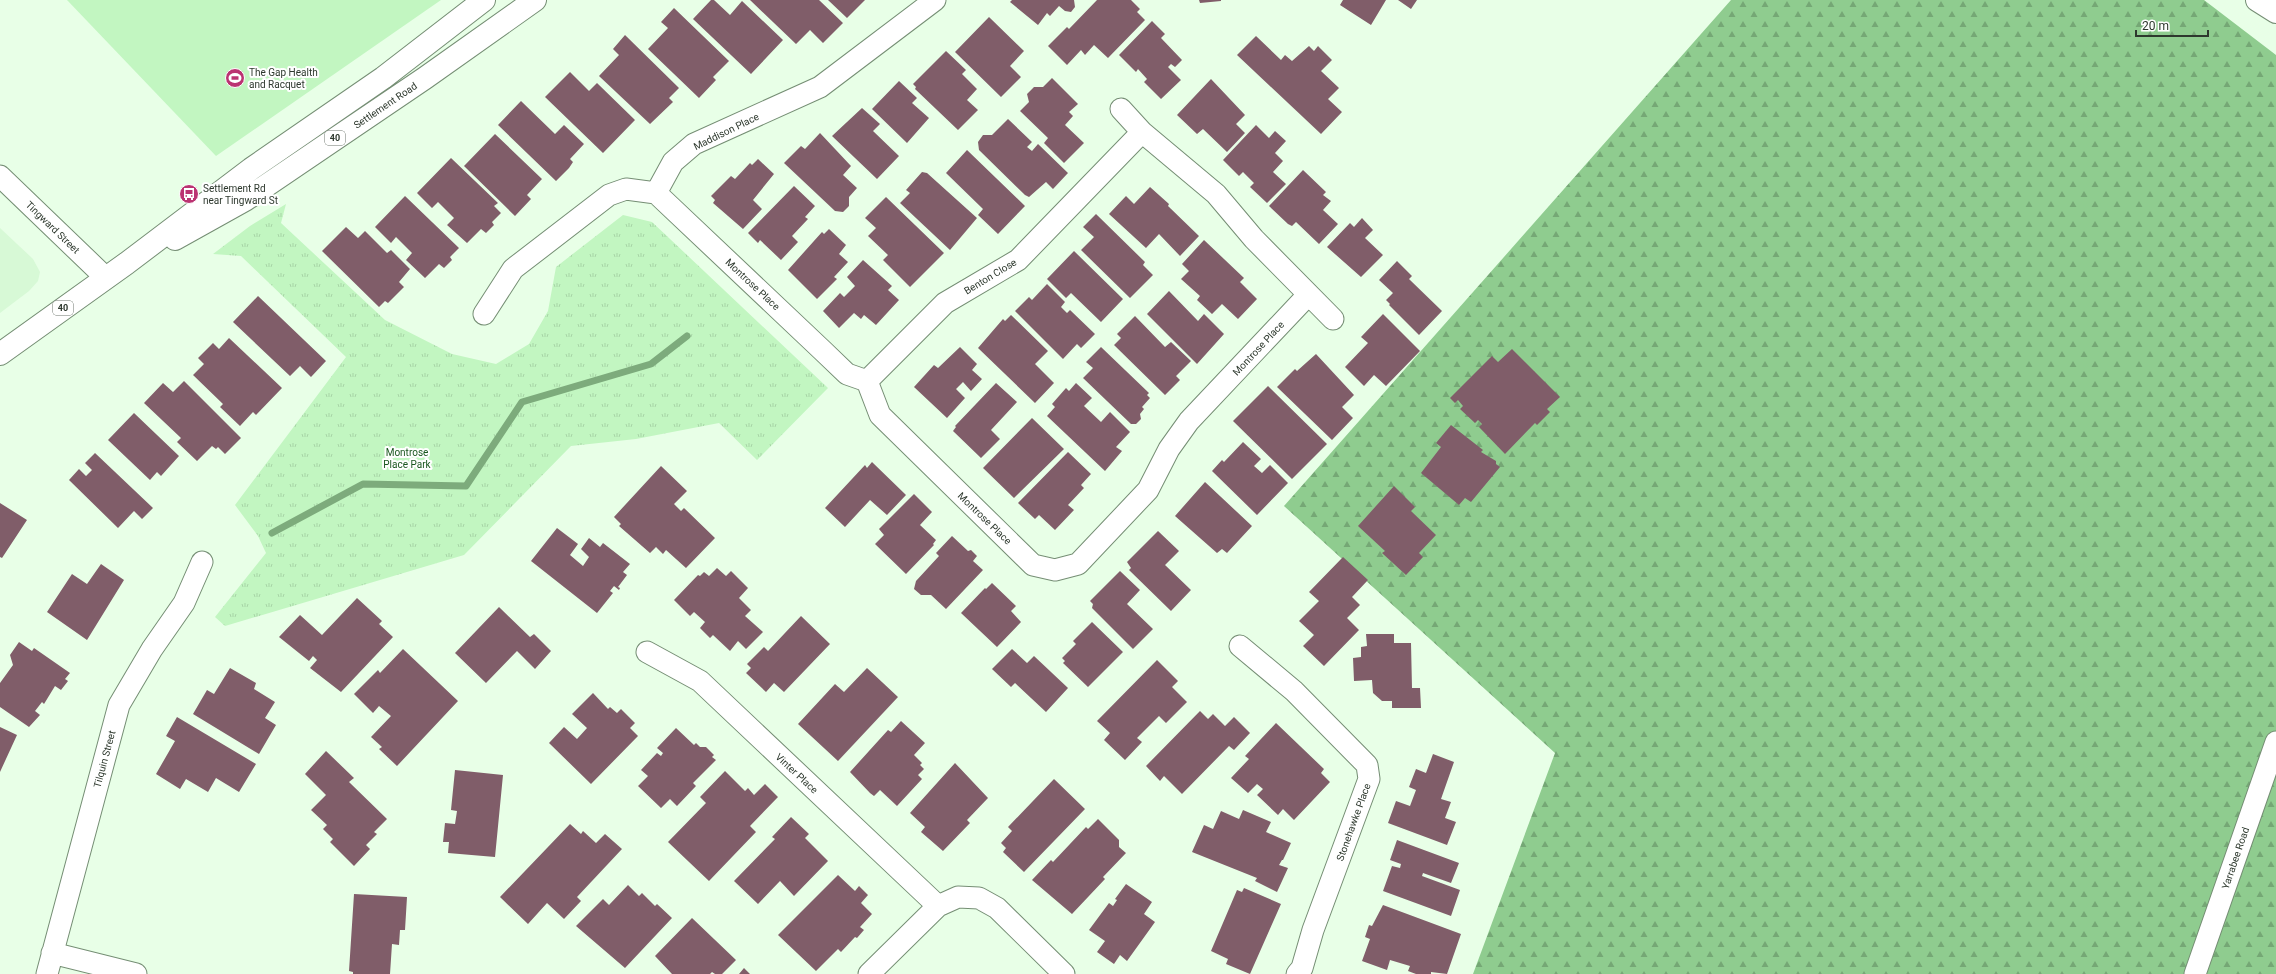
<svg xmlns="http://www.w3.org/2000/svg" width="2276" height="974" viewBox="0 0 2276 974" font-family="Roboto,sans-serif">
	<defs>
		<pattern id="forest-firs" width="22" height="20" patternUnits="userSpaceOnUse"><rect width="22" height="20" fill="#8fcc8f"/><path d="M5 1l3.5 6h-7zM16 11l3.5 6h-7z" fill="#75a775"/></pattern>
		<pattern id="park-tufts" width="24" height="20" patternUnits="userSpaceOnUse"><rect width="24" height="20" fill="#c2f6c1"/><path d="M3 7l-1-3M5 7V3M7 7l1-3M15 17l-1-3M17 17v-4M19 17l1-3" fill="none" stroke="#a7d4a6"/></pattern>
	</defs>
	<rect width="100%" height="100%" fill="#e8ffe7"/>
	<!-- built -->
	<path fill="#d7f9d6" d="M 0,228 L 33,259 L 40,272 L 38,281 L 29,291 L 0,313 Z"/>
	<!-- green -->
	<path fill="#c2f6c1" d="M 67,0 L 441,0 L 216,156 Z"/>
	<!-- forest -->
	<path fill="url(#forest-firs)" d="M 1731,0 L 2204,0 L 2276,55 L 2276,974 L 1473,974 L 1555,753 L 1284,506 Z"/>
	<!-- park -->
	<path fill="url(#park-tufts)" d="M 286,204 L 281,223 L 385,320 L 452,354 L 496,364 L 529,344 L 548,311 L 556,267 L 623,215 L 652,222 L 828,388 L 757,460 L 719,423 L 636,439 L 571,446 L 464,555 L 225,626 L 215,617 L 266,553 L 258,536 L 235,505 L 346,357 L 241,256 L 213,254 L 250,226 Z"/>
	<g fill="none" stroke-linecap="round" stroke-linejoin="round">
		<!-- stream -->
		<path stroke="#7dab7c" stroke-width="7" d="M 272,533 L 363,484 L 466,486 L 522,402 L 651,364 L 687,336"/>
	</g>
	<!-- building -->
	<path fill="#805d69" d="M 711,0 L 714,0 L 730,15 L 742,1 L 783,40 L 751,74 L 693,19 Z
		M 750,0 L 819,0 L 843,23 L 823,43 L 810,30 L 796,44 Z
		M 828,0 L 865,0 L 847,18 Z
		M 1012,0 L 1074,0 L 1075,7 L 1071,12 L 1065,11 L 1059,6 L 1050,16 L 1047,13 L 1038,25 L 1010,2 Z
		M 1097,0 L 1131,0 L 1140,9 L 1137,12 L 1145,20 L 1108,58 L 1094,45 L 1085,55 L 1081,50 L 1067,65 L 1048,46 L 1067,27 L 1069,29 Z
		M 1199,0 L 1221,0 L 1221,1 L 1200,3 Z
		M 1343,0 L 1386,0 L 1371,25 L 1340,5 Z
		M 1398,0 L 1417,0 L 1411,9 Z
		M 674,8 L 729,61 L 713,77 L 716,80 L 699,98 L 648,49 L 668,28 L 661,22 Z
		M 989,17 L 1024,51 L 1010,66 L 1021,77 L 1001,97 L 955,52 Z
		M 1152,21 L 1165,34 L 1161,38 L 1182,60 L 1175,67 L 1171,64 L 1168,67 L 1181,80 L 1161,99 L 1144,82 L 1147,79 L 1138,69 L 1136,72 L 1119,55 Z
		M 625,35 L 679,88 L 669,98 L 673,102 L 650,124 L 599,76 L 619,55 L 613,49 Z
		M 1256,36 L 1281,60 L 1285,55 L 1292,61 L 1309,46 L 1314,51 L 1318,46 L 1332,60 L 1321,71 L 1339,88 L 1328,99 L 1342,112 L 1321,134 L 1237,55 Z
		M 946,51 L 966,70 L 962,74 L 977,89 L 967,100 L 978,110 L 958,130 L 915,89 L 916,87 L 913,84 Z
		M 570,72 L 589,91 L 597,83 L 635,120 L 603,153 L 545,97 Z
		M 1052,78 L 1078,104 L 1069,112 L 1073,116 L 1065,125 L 1084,143 L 1064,163 L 1044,143 L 1048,138 L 1020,111 L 1029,102 L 1027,94 L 1034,87 L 1043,87 Z
		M 1211,79 L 1245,115 L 1236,124 L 1245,133 L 1227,152 L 1203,129 L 1197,134 L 1177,115 Z
		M 899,81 L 917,98 L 912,103 L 929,118 L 907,143 L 872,109 Z
		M 521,101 L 555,134 L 564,125 L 584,144 L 570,159 L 573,162 L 569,168 L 556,181 L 498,125 Z
		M 862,108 L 880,124 L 873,131 L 899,156 L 877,179 L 832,136 Z
		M 1008,119 L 1032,142 L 1027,147 L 1032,151 L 1038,144 L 1068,173 L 1053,189 L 1046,182 L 1029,197 L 1025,195 L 979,150 L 978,142 L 983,135 L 992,135 Z
		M 1256,125 L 1269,138 L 1275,131 L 1286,141 L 1275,153 L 1283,161 L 1273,172 L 1286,184 L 1267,203 L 1250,187 L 1254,183 L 1243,172 L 1239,176 L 1223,160 Z
		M 820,133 L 851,166 L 843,175 L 857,188 L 849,197 L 849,206 L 843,212 L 835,211 L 784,163 L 801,146 L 805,149 Z
		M 495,134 L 542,179 L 527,195 L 531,199 L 515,216 L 464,166 Z
		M 967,150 L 1025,206 L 998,234 L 978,215 L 983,209 L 946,173 Z
		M 451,158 L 498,203 L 494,206 L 501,213 L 492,222 L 494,225 L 486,233 L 481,229 L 467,243 L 447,225 L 454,218 L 438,202 L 432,208 L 417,193 Z
		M 758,159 L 774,174 L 753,200 L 762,209 L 743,229 L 713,203 L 715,200 L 711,196 L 731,176 L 735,179 L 750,163 L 752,165 Z
		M 1303,170 L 1326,192 L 1323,195 L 1331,201 L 1323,210 L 1338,224 L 1319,244 L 1296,222 L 1292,226 L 1288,224 L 1269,206 Z
		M 922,172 L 927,173 L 977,218 L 950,250 L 900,203 L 910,193 L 906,190 Z
		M 794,186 L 815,206 L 805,217 L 808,219 L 792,236 L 798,242 L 781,260 L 760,240 L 758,243 L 748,233 Z
		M 1150,187 L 1169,204 L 1168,206 L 1199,236 L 1180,256 L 1159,234 L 1146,248 L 1109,214 L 1126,196 L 1134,204 Z
		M 405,196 L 459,248 L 450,257 L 452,260 L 444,268 L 439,264 L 425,278 L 406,260 L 412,253 L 396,237 L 391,243 L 375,227 Z
		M 886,197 L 944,253 L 910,287 L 883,260 L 888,255 L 868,236 L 876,228 L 865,218 Z
		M 1096,214 L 1145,262 L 1143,265 L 1153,275 L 1130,298 L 1081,250 L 1094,237 L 1083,227 Z
		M 1362,218 L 1373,230 L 1365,238 L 1383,255 L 1361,277 L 1327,247 L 1350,223 L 1354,227 Z
		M 346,227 L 358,238 L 365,231 L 387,253 L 391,250 L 410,269 L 399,282 L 404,287 L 388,303 L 385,301 L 379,307 L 322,251 Z
		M 829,229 L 846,245 L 839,254 L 848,262 L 834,277 L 837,279 L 817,299 L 788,270 L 822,232 L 824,234 Z
		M 1204,240 L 1244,278 L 1240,282 L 1257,299 L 1238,319 L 1222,304 L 1212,314 L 1197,300 L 1200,296 L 1181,279 L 1189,271 L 1182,264 Z
		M 1074,251 L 1123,299 L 1101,322 L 1071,293 L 1066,298 L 1047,279 Z
		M 863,260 L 892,286 L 888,290 L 899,300 L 876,325 L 864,315 L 861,319 L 854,313 L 839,328 L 823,311 L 840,293 L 844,297 L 855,286 L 847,277 Z
		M 1397,261 L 1412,276 L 1409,279 L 1442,311 L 1419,335 L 1389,305 L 1390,304 L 1386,300 L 1393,293 L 1379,280 Z
		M 1047,284 L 1065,302 L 1061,307 L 1067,313 L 1070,310 L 1095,334 L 1081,348 L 1077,344 L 1063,359 L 1015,311 L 1029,297 L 1032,300 Z
		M 1169,291 L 1198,321 L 1204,314 L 1224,334 L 1197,364 L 1147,314 Z
		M 258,296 L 326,361 L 311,377 L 300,366 L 290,376 L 233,322 Z
		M 1383,314 L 1420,351 L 1386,386 L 1374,375 L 1364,386 L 1345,367 L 1368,343 L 1361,337 Z
		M 1011,315 L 1048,351 L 1035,364 L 1054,383 L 1035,403 L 978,348 L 1003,319 L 1005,321 Z
		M 1135,316 L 1165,347 L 1171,342 L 1191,361 L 1176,376 L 1180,380 L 1165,395 L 1114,345 L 1121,338 L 1117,334 Z
		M 229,338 L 282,388 L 256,415 L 253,412 L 240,426 L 220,407 L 223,404 L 193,375 L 204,364 L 198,358 L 213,343 L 219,349 Z
		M 960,347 L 977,364 L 972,370 L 982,379 L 971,391 L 963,382 L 956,389 L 965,398 L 947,418 L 914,387 L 934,365 L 938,368 Z
		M 1101,347 L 1149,393 L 1147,395 L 1150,398 L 1142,407 L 1144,409 L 1140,414 L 1141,419 L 1136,424 L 1131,424 L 1083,378 L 1093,368 L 1086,362 Z
		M 1512,349 L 1560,397 L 1547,409 L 1550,412 L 1537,425 L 1535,423 L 1505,454 L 1479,427 L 1482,424 L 1478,420 L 1475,423 L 1460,409 L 1463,406 L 1458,400 L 1455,403 L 1450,398 L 1492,356 L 1498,362 Z
		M 1316,354 L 1354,395 L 1342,407 L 1353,418 L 1332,440 L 1277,387 L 1295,369 L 1297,371 Z
		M 184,381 L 241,438 L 225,454 L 218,447 L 216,449 L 212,446 L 197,461 L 177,442 L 181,438 L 144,403 L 163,383 L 173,392 Z
		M 996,383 L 1017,402 L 991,430 L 1000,439 L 981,458 L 953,431 L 956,427 L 955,426 Z
		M 1076,383 L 1092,398 L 1084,406 L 1101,422 L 1110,412 L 1130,432 L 1116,447 L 1122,451 L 1105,471 L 1047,416 L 1055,407 L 1052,404 L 1066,388 L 1069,391 Z
		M 1268,386 L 1327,444 L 1292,479 L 1233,421 Z
		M 134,413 L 179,456 L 161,476 L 157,472 L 150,480 L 108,440 Z
		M 1032,418 L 1064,449 L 1014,498 L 983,468 Z
		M 1451,425 L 1483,450 L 1481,452 L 1496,461 L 1496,464 L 1500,467 L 1471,502 L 1465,498 L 1459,505 L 1421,473 L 1441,447 L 1436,443 Z
		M 1243,442 L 1261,459 L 1254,466 L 1262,473 L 1270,465 L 1288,483 L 1257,515 L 1212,471 L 1222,460 L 1224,462 Z
		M 1068,452 L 1091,474 L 1081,485 L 1084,488 L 1068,505 L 1074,510 L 1055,530 L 1039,515 L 1035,519 L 1018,503 Z
		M 95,453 L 153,508 L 142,519 L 134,511 L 118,528 L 69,480 L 79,469 L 86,476 L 92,470 L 85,463 Z
		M 872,462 L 906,495 L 887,515 L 870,500 L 845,527 L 825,508 L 865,465 L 867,468 Z
		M 661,466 L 687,491 L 674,504 L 681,511 L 684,508 L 715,538 L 686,568 L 666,550 L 663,554 L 656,547 L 650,553 L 619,526 L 621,524 L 614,517 Z
		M 1205,482 L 1252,526 L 1227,553 L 1222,549 L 1217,553 L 1175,516 Z
		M 1394,486 L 1415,507 L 1411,511 L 1436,535 L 1419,553 L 1423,557 L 1406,575 L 1382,553 L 1385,551 L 1358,526 Z
		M 914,494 L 932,512 L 920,525 L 936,540 L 933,544 L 934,545 L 906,574 L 875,544 L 884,535 L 879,529 Z
		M 0,503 L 27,520 L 2,558 L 0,557 Z
		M 557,528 L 578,544 L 570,555 L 583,566 L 589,557 L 581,549 L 589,538 L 600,547 L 603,543 L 630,564 L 623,572 L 627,575 L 618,587 L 620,588 L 619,590 L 614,586 L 610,591 L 613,593 L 597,613 L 531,561 Z
		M 1158,531 L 1179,551 L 1165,565 L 1191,590 L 1171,611 L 1129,570 L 1131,568 L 1127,562 Z
		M 952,536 L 968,551 L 971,550 L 977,556 L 973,561 L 983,570 L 946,609 L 931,595 L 921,595 L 914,589 L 916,581 L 939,556 L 936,553 Z
		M 1343,557 L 1368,580 L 1352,597 L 1360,605 L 1347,618 L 1359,630 L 1324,666 L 1303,646 L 1314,635 L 1299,621 L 1319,601 L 1309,592 Z
		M 101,564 L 124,580 L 87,640 L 47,612 L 72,574 L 87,584 Z
		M 717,568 L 726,576 L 731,571 L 748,588 L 739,598 L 751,610 L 745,616 L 763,632 L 746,649 L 738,641 L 730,651 L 713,635 L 710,638 L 700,628 L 705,622 L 694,612 L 690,616 L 674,600 L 698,575 L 700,576 L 704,572 L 709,576 Z
		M 1120,571 L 1140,590 L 1127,604 L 1153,629 L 1133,649 L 1092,608 L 1093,604 L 1090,601 Z
		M 992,583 L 1016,606 L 1011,611 L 1021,622 L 997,647 L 961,613 L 985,588 L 986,589 Z
		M 357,598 L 382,621 L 379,624 L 393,637 L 341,692 L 310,668 L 317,660 L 313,656 L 309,661 L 279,637 L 300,615 L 322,635 Z
		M 499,607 L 530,637 L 534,634 L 551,651 L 535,669 L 517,651 L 486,683 L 455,653 Z
		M 801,616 L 830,644 L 784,692 L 774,683 L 766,692 L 746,673 L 751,668 L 747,664 L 764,647 L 768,651 Z
		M 1092,622 L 1123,652 L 1088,687 L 1063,663 L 1065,661 L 1062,658 L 1076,644 L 1073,641 Z
		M 1366,634 L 1394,634 L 1394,643 L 1411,643 L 1412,688 L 1420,688 L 1421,708 L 1392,708 L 1392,701 L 1382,701 L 1373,693 L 1372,680 L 1354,681 L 1353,658 L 1361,657 L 1361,647 L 1367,646 Z
		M 19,642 L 32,651 L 34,648 L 70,673 L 65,679 L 68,681 L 61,690 L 55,686 L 44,704 L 42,702 L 35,711 L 40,715 L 29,727 L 0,707 L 0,683 L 13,665 L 10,655 Z
		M 403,649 L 458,701 L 397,766 L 379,749 L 382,747 L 371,737 L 391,716 L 379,706 L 373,713 L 354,694 L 378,670 L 380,673 Z
		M 1012,649 L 1027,663 L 1034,656 L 1068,688 L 1046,712 L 1015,683 L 1011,687 L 992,669 Z
		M 1157,660 L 1178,681 L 1172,687 L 1187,702 L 1166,723 L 1159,716 L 1137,738 L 1142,742 L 1125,760 L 1104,740 L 1110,733 L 1097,721 Z
		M 230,668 L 256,683 L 254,689 L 275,702 L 265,718 L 276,725 L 259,754 L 193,714 L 207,690 L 214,694 Z
		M 867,668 L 898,697 L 838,761 L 798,724 L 835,684 L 844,692 Z
		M 593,693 L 608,709 L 610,707 L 617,713 L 621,709 L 635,723 L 630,728 L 638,736 L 591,784 L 549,743 L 564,727 L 577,739 L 587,728 L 572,714 Z
		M 1200,711 L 1208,719 L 1213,714 L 1225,726 L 1234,717 L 1250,733 L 1234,750 L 1229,746 L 1182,794 L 1164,776 L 1160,781 L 1146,766 Z
		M 177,717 L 256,764 L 239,792 L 216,778 L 208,792 L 186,779 L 180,789 L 156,774 L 175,741 L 166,736 Z
		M 901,721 L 925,743 L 914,755 L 922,763 L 920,765 L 924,769 L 918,775 L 922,779 L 897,806 L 880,790 L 874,796 L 870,793 L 850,772 L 888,730 L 891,732 Z
		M 1276,723 L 1324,769 L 1321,773 L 1330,782 L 1294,820 L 1283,809 L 1278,815 L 1257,795 L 1263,789 L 1257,784 L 1248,793 L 1231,778 L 1249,759 L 1245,756 Z
		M 0,727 L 17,735 L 0,772 Z
		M 676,728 L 694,745 L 696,743 L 700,747 L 706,747 L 714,755 L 712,757 L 716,760 L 693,783 L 696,786 L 677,806 L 670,799 L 661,808 L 638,786 L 648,776 L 641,770 L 657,753 L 661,756 L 663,753 L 657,748 Z
		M 326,751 L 354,778 L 349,782 L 387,819 L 374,832 L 377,834 L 366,845 L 370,849 L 354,866 L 330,842 L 333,839 L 323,829 L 327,825 L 311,810 L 326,795 L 305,774 Z
		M 1433,754 L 1454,762 L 1441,799 L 1451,802 L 1445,818 L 1456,822 L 1447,845 L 1388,823 L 1396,801 L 1410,806 L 1416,790 L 1409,787 L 1416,769 L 1426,773 Z
		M 955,763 L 988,798 L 967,820 L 970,823 L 943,851 L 921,832 L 925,827 L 910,813 Z
		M 455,770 L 503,775 L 495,857 L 448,853 L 449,842 L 443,842 L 445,823 L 455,824 L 457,811 L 451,810 Z
		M 725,771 L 745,791 L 748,788 L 754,795 L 765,784 L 778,797 L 750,826 L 756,832 L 709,881 L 668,842 L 706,803 L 700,797 Z
		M 1054,779 L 1085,809 L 1024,872 L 1003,852 L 1006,848 L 1001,843 L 1012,831 L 1008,827 Z
		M 1243,810 L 1271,822 L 1266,832 L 1291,843 L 1283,860 L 1282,860 L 1279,865 L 1288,868 L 1277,892 L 1255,881 L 1257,878 L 1192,852 L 1204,825 L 1213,829 L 1221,811 L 1239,819 Z
		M 791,817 L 809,834 L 805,838 L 828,861 L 794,896 L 780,881 L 758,904 L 734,881 L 775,839 L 772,837 Z
		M 1098,819 L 1119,840 L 1119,847 L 1126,853 L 1103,877 L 1105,879 L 1072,914 L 1032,880 L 1051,860 L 1053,862 L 1086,827 L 1088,829 Z
		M 570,824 L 581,834 L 583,831 L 596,843 L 605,834 L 622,849 L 577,897 L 581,901 L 564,919 L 547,903 L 528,924 L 500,897 Z
		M 1397,840 L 1459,863 L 1451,883 L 1423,873 L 1422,876 L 1460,890 L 1451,916 L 1383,891 L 1392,866 L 1400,868 L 1401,864 L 1390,860 Z
		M 838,875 L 855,891 L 859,886 L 868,895 L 861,903 L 872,914 L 860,927 L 864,930 L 857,938 L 855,937 L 841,952 L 838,949 L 816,971 L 778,935 Z
		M 1126,884 L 1152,902 L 1144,914 L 1155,922 L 1127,961 L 1120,955 L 1114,964 L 1097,952 L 1105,941 L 1089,930 L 1109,903 L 1113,906 L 1117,900 L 1115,899 Z
		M 628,885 L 639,896 L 642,893 L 655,906 L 657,904 L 672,918 L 625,968 L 576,926 L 603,899 L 609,905 Z
		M 1244,888 L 1281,904 L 1250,974 L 1226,964 L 1228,959 L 1211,951 L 1237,890 L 1242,892 Z
		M 354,894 L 407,897 L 405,930 L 400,930 L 399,945 L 392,944 L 390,974 L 353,974 L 353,972 L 349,971 Z
		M 1383,905 L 1461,934 L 1447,974 L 1431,972 L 1431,974 L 1416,974 L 1408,971 L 1410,966 L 1390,960 L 1387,970 L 1362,961 L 1370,939 L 1365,937 L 1369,925 L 1372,926 Z
		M 692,918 L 736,960 L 722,974 L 715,974 L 712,972 L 710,974 L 672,974 L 655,956 Z
		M 744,968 L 750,974 L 739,974 Z"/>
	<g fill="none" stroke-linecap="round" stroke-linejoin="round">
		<!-- minor casing -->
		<g stroke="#758e74" stroke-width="23">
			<path id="minor" d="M 1121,109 L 1142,132 L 1216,194 L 1254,239 L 1333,319
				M 0,176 L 106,278
				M 656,193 L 822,350 L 847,374 L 867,381 L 880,415 L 1033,565 L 1055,570 L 1078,564 L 1148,490 L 1169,449 L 1189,421 L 1308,295
				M 484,314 L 513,269 L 609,195 L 626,189 L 656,193 L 673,162 L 694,144 L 820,87 L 935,0
				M 867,381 L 945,303 L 1018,260 L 1142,132
				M 1240,646 L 1294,691 L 1367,765 L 1369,779 L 1313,930 L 1302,968 L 1297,974
				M 647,652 L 700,681 L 938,906
				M 52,953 L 136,974
				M 47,974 L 119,705 L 152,649 L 184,603 L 202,562
				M 869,974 L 938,906 L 958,897 L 979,898 L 997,908 L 1064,974
				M 2195,974 L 2276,742"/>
		</g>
		<!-- primary casing -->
		<g stroke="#758e74" stroke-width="24">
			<path id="primary" d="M 2257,0 L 2276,12
				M 175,239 L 245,200 L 425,78 L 535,0
				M 0,354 L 127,263 L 251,169 L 383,78 L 484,0"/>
		</g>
		<!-- minor -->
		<use href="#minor" stroke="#fff" stroke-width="21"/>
		<!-- primary -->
		<use href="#primary" stroke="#fff" stroke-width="22"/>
	</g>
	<!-- icons -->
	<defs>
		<g id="stadium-disc" transform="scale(1)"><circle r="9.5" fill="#bb3372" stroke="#fff"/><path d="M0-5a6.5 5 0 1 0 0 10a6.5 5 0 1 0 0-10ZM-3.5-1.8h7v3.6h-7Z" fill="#fff"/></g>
		<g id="bus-disc" transform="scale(1)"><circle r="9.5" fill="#bb3372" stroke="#fff"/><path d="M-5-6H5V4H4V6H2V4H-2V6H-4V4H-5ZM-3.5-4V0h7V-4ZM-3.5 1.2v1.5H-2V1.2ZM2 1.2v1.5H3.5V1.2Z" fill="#fff"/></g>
	</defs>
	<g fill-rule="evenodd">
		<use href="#stadium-disc" x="235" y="78"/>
		<use href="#bus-disc" x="189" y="194"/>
	</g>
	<g text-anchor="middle" stroke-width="4" stroke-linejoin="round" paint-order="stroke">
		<!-- shield labels -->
		<g fill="#fff" stroke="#6c746c" stroke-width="1">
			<rect x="325" y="131" width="20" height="14" rx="3"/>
			<rect x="53" y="301" width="20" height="14" rx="3"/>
		</g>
		<g font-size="9" font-weight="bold" fill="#2d382d">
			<text x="335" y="141">40</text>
			<text x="63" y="311">40</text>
		</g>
		<!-- poi labels -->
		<g font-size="10" fill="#2d382d" stroke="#fff" text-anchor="start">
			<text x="249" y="76">The Gap Health<tspan x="249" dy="12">and Racquet</tspan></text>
			<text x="203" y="192">Settlement Rd<tspan x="203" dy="12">near Tingward St</tspan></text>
		</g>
		<!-- street labels -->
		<g font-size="10" fill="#2d382d" stroke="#fff">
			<text transform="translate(385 105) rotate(-34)" y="4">Settlement Road</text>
			<text transform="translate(726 131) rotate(-26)" y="4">Maddison Place</text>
			<text transform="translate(53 227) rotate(44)" y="4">Tingward Street</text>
			<text transform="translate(990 276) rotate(-31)" y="4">Benton Close</text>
			<text transform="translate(753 284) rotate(43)" y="4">Montrose Place</text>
			<text transform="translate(1258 348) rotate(-47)" y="4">Montrose Place</text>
			<text transform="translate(985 518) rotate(44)" y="4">Montrose Place</text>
			<text transform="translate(104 759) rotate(-75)" y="4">Tilquin Street</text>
			<text transform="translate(797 773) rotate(43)" y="4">Vinter Place</text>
			<text transform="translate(1353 822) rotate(-70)" y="4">Stonehawke Place</text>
			<text transform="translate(2235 858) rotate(-71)" y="4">Yarrabee Road</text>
		</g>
		<!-- park labels -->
		<g font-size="10" fill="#19561e" stroke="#fff">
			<text x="407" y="456">Montrose<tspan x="407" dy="12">Place Park</tspan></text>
		</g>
	</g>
	<!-- scale -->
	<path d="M2136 30v6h72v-6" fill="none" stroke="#2d382d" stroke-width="2"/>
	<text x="2142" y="30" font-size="12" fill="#2d382d" stroke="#ffffff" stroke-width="3" paint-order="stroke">20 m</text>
</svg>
